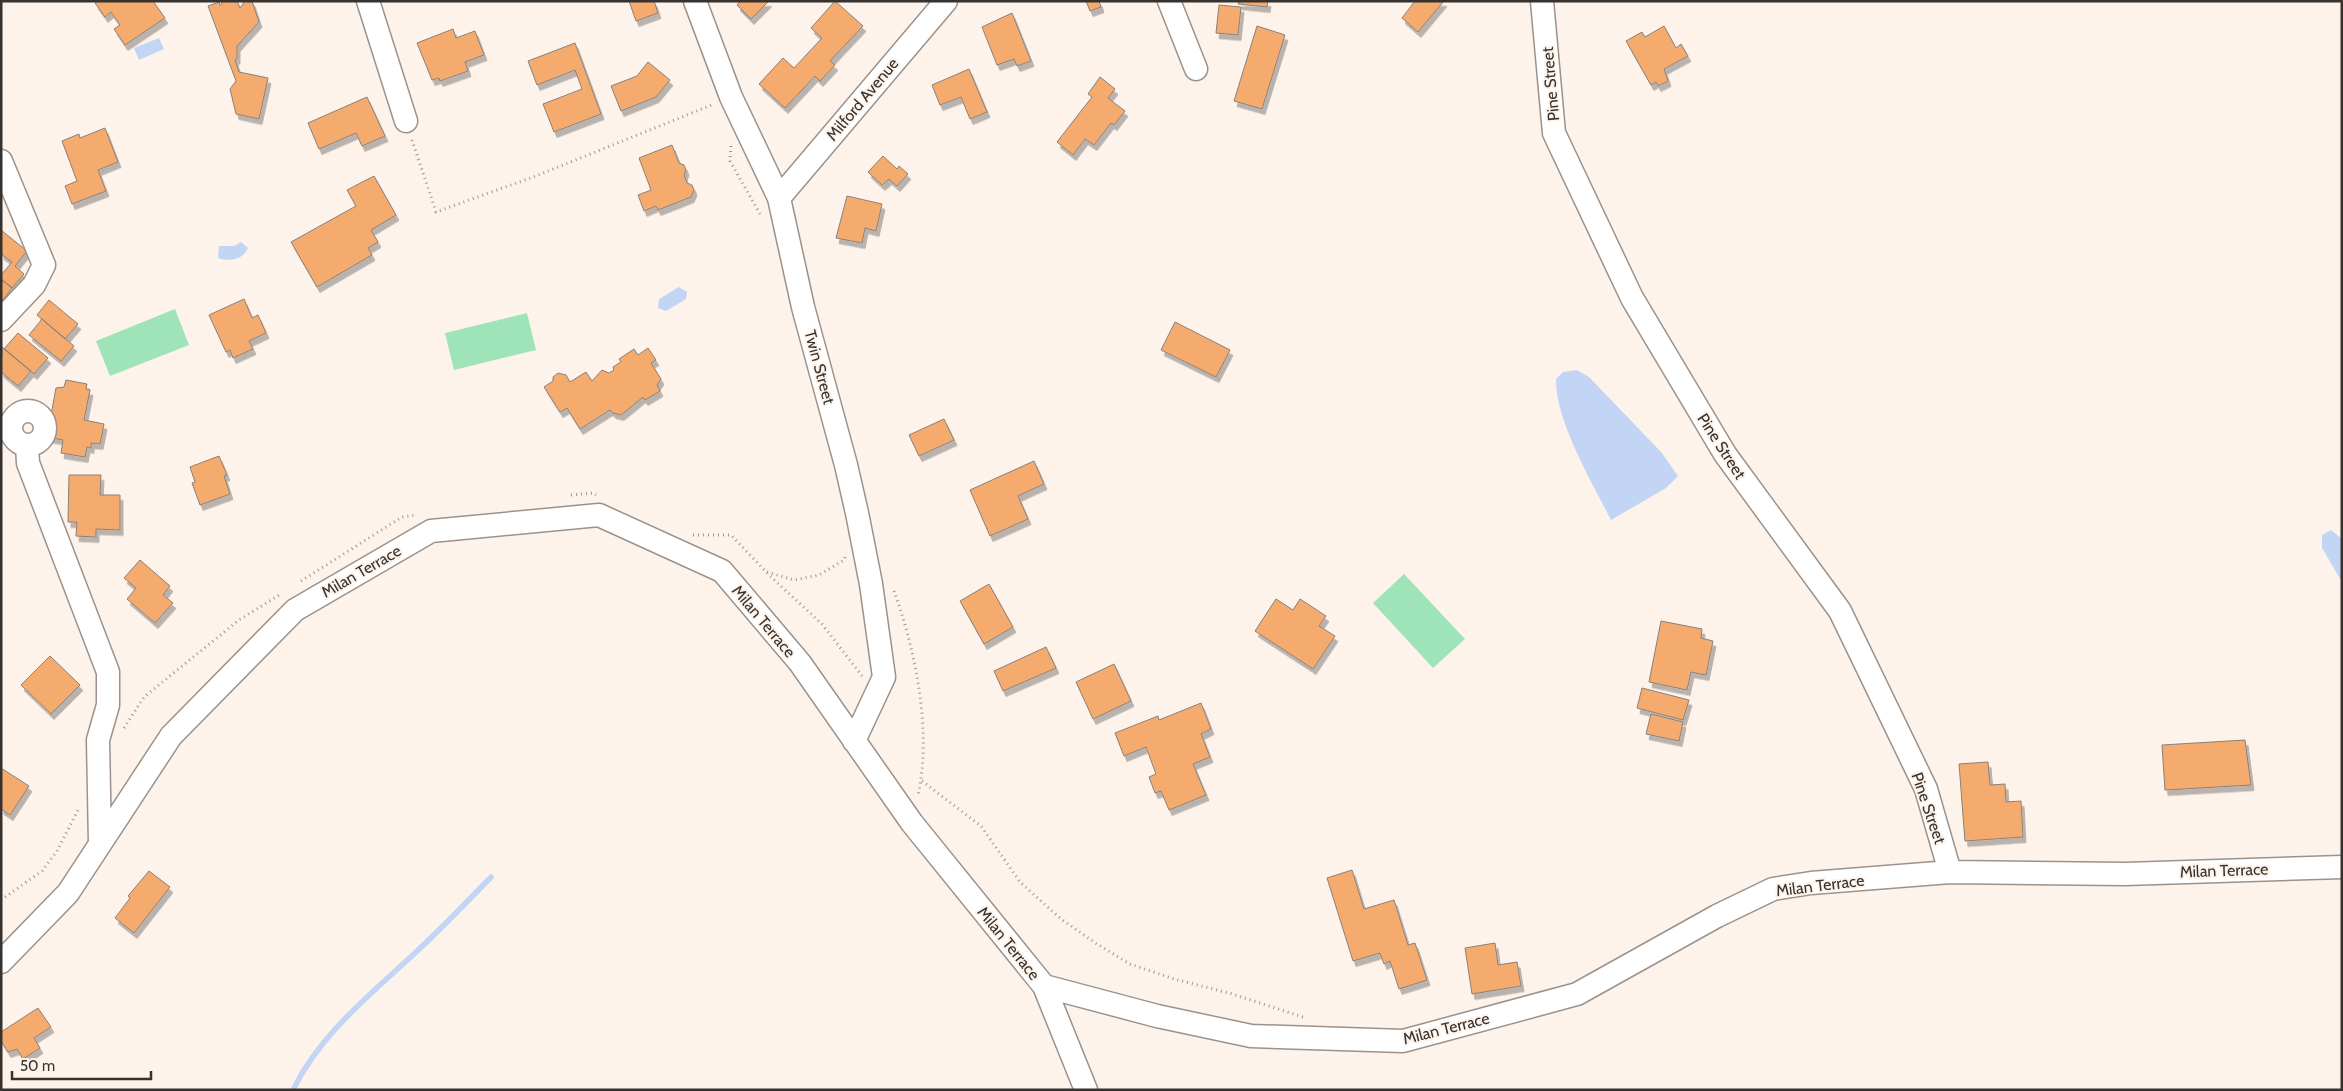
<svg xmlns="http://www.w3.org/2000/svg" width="2343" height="1091" viewBox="0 0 2343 1091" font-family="Cabin,sans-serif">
	<defs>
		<filter id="shadow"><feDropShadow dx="3" dy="5.5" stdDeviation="0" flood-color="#0004"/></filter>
	</defs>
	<rect width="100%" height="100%" fill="#fdf3eb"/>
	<!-- green -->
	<path fill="#9fe4b9" d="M 175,309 L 189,345 L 110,376 L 96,341 Z
		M 527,313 L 536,350 L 454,370 L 445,333 Z
		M 1404,574 L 1465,639 L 1433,668 L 1373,603 Z"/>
	<!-- water -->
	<path fill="#c3d5f4" d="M 159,38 L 164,49 L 139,60 L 134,48 Z
		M 241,242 L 248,248 C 243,260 229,262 218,258 L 219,246 L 234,246 Z
		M 679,287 L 687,292 L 686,299 L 666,311 L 658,308 L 659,299 Z
		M 1577,370 L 1589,377 L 1662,453 L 1678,476 L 1666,488 L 1611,520 C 1592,482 1555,420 1556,379 L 1563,372 Z
		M 2331,530 L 2342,539 L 2342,582 L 2322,548 L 2322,535 Z"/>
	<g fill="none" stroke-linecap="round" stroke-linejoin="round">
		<!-- stream -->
		<path stroke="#c3d5f4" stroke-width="5.5" d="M 293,1090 C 320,1034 370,995 415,953 C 441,929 466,903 491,877"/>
	</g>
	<!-- building -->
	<path fill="#f6ab6e" stroke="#898079" filter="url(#shadow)" d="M 98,1 L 153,1 L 165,18 L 125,45 L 114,29 L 120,25 L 111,12 L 105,17 L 95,3 Z
		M 221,1 L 237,1 L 240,8 L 245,1 L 252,1 L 259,22 L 237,46 L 237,58 L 235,60 L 239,72 L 268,78 L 259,119 L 236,114 L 230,89 L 236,81 L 208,6 L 219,2 L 220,5 L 222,4 Z
		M 629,1 L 654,1 L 658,13 L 636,21 Z
		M 740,1 L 769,1 L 751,19 L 737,5 Z
		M 835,1 L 863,26 L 830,61 L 835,65 L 820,81 L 815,76 L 785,108 L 759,84 L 783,58 L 794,68 L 822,38 L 811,28 Z
		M 1086,1 L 1099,1 L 1101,7 L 1090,11 Z
		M 1239,1 L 1268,1 L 1267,7 L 1238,4 Z
		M 1415,1 L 1444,1 L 1418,32 L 1402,18 Z
		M 1219,5 L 1241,7 L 1238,35 L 1216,33 Z
		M 1012,13 L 1031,61 L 1017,66 L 1014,59 L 997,65 L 982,27 Z
		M 1257,26 L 1285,35 L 1262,109 L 1234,101 Z
		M 1664,26 L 1676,48 L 1681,44 L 1688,56 L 1664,69 L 1668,81 L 1658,86 L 1656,82 L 1651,85 L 1626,41 L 1642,32 L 1645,37 Z
		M 453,29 L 456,38 L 475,31 L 484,55 L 465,62 L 468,71 L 440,81 L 439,78 L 432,80 L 417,43 Z
		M 575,43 L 601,114 L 554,132 L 543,104 L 582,89 L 575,70 L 537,85 L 528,61 Z
		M 648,62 L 670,80 L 656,97 L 621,111 L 611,86 L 637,76 Z
		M 969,69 L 987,112 L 970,119 L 961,97 L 940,105 L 932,85 Z
		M 1100,77 L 1115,89 L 1108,98 L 1125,111 L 1114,125 L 1111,123 L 1094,145 L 1085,139 L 1073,155 L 1057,142 L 1092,97 L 1088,94 Z
		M 367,97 L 385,136 L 362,146 L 356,133 L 319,149 L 308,123 Z
		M 105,128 L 118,162 L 98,170 L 106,191 L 72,204 L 65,186 L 77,181 L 62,141 L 79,134 L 80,138 Z
		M 672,145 L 679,163 L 684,165 L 686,170 L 684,175 L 687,183 L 692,185 L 694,190 L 691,197 L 658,210 L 656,206 L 644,211 L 638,195 L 651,190 L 639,158 Z
		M 883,156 L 897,169 L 899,166 L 908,174 L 897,186 L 889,179 L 882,185 L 868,172 Z
		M 374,176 L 396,215 L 371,230 L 378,242 L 368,248 L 372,255 L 317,287 L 291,242 L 356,206 L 347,190 Z
		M 847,196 L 882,204 L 876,231 L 865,228 L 862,243 L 836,238 Z
		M 1,230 L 27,251 L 15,266 L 24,274 L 12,288 L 1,279 L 1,275 L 12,262 L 1,254 Z
		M 1,279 L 12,288 L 2,301 L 1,300 Z
		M 244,299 L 252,318 L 258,315 L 266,333 L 249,341 L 253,349 L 233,358 L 230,350 L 226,352 L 209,315 Z
		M 49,300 L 78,324 L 65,339 L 37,315 Z
		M 42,319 L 74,346 L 61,361 L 29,335 Z
		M 1175,322 L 1230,350 L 1216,377 L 1161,350 Z
		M 18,333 L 48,358 L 34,374 L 4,349 Z
		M 2,347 L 31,371 L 18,386 L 1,372 Z
		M 648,348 L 656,360 L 651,363 L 661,379 L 657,385 L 660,391 L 645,400 L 643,397 L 621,415 L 613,413 L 610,410 L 580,429 L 567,408 L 560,412 L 544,387 L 553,381 L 553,377 L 558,373 L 566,375 L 570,382 L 586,372 L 592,381 L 602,370 L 609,373 L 614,370 L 613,367 L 621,362 L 619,359 L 634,349 L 638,355 Z
		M 66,380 L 87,384 L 86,389 L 90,390 L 84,420 L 104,424 L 100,444 L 91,443 L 91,448 L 87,447 L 85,457 L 61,453 L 63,440 L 47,437 L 56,388 L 64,387 Z
		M 944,419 L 954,440 L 919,456 L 909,435 Z
		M 219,456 L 227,475 L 224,476 L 230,494 L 200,505 L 192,483 L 195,482 L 190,467 Z
		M 1034,461 L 1044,484 L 1018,496 L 1028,519 L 990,536 L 970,490 Z
		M 69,475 L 101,475 L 100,495 L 120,495 L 120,530 L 96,529 L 96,537 L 76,536 L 77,522 L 68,522 Z
		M 140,560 L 170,586 L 163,595 L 173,603 L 155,623 L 127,599 L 136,588 L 124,578 Z
		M 989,584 L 1013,627 L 984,644 L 960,601 Z
		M 1276,599 L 1293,610 L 1300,599 L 1326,616 L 1319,626 L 1335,636 L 1313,669 L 1255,631 Z
		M 1661,621 L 1702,629 L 1701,638 L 1713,641 L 1706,675 L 1691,672 L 1687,690 L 1649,682 Z
		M 1046,647 L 1056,668 L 1003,691 L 994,671 Z
		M 50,656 L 80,685 L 51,714 L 21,685 Z
		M 1114,664 L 1131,701 L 1093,719 L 1076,682 Z
		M 1642,688 L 1689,700 L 1683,720 L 1637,708 Z
		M 1201,703 L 1211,729 L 1201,734 L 1210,757 L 1193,764 L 1206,795 L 1169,810 L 1161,791 L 1155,793 L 1149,777 L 1156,774 L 1146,747 L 1124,756 L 1115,733 L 1158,716 L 1159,720 Z
		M 1651,714 L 1683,722 L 1679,741 L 1646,734 Z
		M 2245,740 L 2251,785 L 2165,790 L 2162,745 Z
		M 1988,762 L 1990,785 L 2005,784 L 2006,802 L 2021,801 L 2023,837 L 1965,841 L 1959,764 Z
		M 1,768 L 29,786 L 10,815 L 1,809 Z
		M 1352,870 L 1364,909 L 1394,900 L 1408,945 L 1415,943 L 1427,980 L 1399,989 L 1390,961 L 1384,964 L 1380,953 L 1353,961 L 1327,878 Z
		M 149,871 L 170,887 L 134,933 L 115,918 L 130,898 L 128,896 Z
		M 1495,943 L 1498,965 L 1517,962 L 1521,986 L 1472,994 L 1465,948 Z
		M 38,1008 L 51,1027 L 34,1038 L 40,1048 L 23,1059 L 17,1049 L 8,1052 L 1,1041 L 1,1032 Z"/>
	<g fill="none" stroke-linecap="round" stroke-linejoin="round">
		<!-- minor casing -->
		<g stroke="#9c928b" stroke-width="25">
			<path id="minor" d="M 368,1 L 406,121
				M 695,1 L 731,97 L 779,198 L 803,307 L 846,465 L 857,513 L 871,584 L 884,677 L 854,741
				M 1169,1 L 1196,69
				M 1542,1 L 1554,133 L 1632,298 L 1725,454 L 1840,611 L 1926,789 L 1950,872
				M 1,161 L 44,265 L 34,285 L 1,320
				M 779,198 L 946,1
				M11 428a17 17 0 1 1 34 0a17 17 0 1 1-34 0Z
				M 27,445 L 28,463 L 108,672 L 108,705 L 98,740 L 100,844
				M 1,962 L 68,893 L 171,736 L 295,610 L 431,531 L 599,515 L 722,571 L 800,663 L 912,823 L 1044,986 L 1157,1016 L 1251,1036 L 1403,1041 L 1577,994 L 1717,916 L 1773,889 L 1811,883 L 1950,872 L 2125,874 L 2342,867
				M 1044,986 L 1086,1090"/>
		</g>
		<!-- path -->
		<path stroke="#9e9791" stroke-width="3" stroke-dasharray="1 4" stroke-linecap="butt" d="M 412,140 L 436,212 L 536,176 L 714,104
			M 731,146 L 730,161 L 760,214
			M 571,495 L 593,493 L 596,495
			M 693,535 L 731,535 L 770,576 L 822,624 L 862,676
			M 767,572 L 794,580 L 819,575 L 844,560 L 845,557
			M 301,581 L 402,517 L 416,515
			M 894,591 C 916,652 932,732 918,795
			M 124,728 L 144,697 L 239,620 L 281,594
			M 922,781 L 981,826 L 1020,882 L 1061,919 L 1097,944 L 1130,964 L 1174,979 L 1229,993 L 1303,1017
			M 1,900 L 42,871 L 57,851 L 78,810"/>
		<!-- minor -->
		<use href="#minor" stroke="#fff" stroke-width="22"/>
	</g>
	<g text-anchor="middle" stroke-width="4" stroke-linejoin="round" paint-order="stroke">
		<!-- street labels -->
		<g font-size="16" fill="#36322f" stroke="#fdf3eb">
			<text transform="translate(1550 84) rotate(-95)" y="6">Pine Street</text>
			<text transform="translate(862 99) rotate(-50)" y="6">Milford Avenue</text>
			<text transform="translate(820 367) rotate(75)" y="6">Twin Street</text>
			<text transform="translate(1722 446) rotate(57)" y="6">Pine Street</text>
			<text transform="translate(361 571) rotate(-30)" y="6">Milan Terrace</text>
			<text transform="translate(764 621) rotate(50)" y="6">Milan Terrace</text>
			<text transform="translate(1929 808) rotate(71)" y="6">Pine Street</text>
			<text transform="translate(2224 870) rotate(-2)" y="6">Milan Terrace</text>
			<text transform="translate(1820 885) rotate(-7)" y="6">Milan Terrace</text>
			<text transform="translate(1009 943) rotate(51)" y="6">Milan Terrace</text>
			<text transform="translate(1446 1028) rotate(-14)" y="6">Milan Terrace</text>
		</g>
	</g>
	<!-- border -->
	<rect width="2343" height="1091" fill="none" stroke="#36322f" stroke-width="5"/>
	<!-- scale -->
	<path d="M12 1071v8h139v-8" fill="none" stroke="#36322f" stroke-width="2.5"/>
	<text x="20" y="1071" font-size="15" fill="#36322f" stroke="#fdf3eb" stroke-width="4" paint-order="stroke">50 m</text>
</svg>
